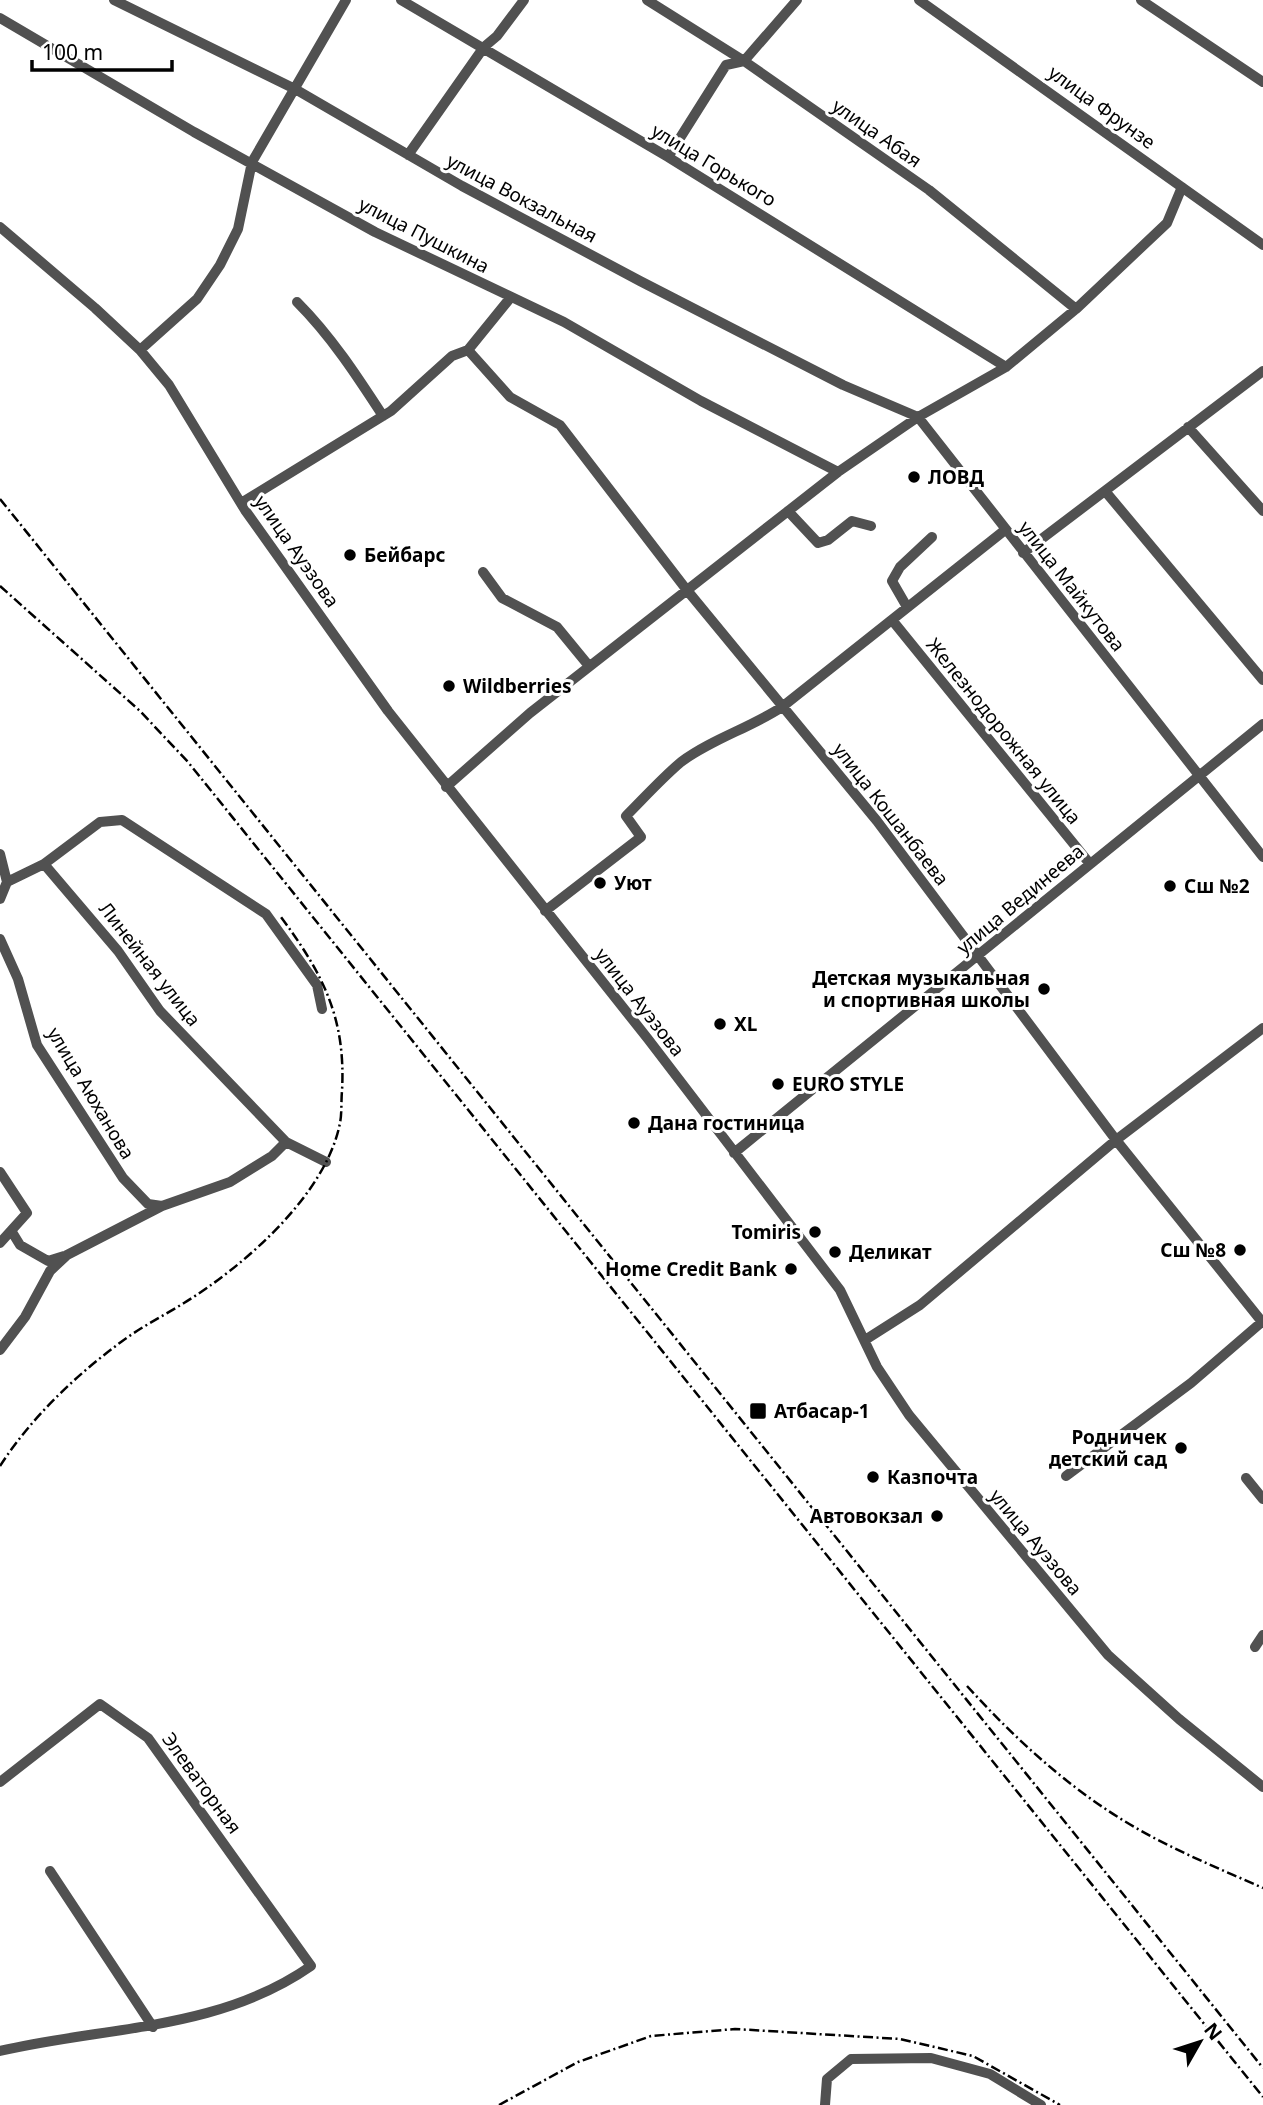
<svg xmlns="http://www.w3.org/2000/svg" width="1263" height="2105" viewBox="0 0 1263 2105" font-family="'Noto Sans',sans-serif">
	<rect width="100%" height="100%" fill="#fff"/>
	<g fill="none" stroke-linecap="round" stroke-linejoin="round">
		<!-- street -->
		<path stroke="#515151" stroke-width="10" d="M 114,0 L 295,89 L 462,186 L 640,281 L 843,385 L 918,417 L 1263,857
			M 401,0 L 668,157 L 1006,367
			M 647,0 L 744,61 L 929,190 L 1076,309
			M 919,0 L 1263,245
			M 1141,0 L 1263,82
			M 0,18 L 194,132 L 375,232 L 564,322 L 701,401 L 838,472
			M 408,155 L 484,47 L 497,36 L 524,0
			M 668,157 L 726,65 L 744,61 L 797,0
			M 0,227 L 95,308 L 140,350 L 169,385 L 245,510 L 388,711 L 648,1039 L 840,1290 L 877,1367 L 909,1415 L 1108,1655 L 1179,1719 L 1263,1787
			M 297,302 C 331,336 357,376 383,416
			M 140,350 L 197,299 L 220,265 L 238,229 L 252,162 L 346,0
			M 468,350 L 510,397 L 560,425 L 686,589 L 877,821 L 1116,1140 L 1263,1323
			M 1188,427 L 1263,511
			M 1105,491 L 1263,680
			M 241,503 L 391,411 L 452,356 L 468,350 L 511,297
			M 788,511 L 818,543 L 828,540 L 852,521 L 871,526
			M 1023,553 L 1263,371
			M 483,572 L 502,598 L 557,627 L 589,666
			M 907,607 L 892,581 L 900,567 L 932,537
			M 892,620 L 1090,864
			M 446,787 L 530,713 L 838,472 L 918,417 L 1006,367 L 1076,309 L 1167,223 L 1182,187
			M 0,854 L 7,882
			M 44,864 L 100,822 L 122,820 L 266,914 L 317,985 L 322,1009
			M 7,882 L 44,864 L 118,951 L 160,1011 L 286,1142 L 326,1162
			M 0,899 L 7,882
			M 545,911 L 641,837 L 626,816 C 644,798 662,778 681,762 C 712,739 750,728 782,707 L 1005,530
			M 0,939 L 18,979 L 37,1045 L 123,1178 L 148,1204 L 162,1206
			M 734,1153 L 1263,724
			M 0,1172 L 27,1213 L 0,1243
			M 12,1232 L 20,1245 L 48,1261 L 64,1256
			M 865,1340 L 920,1305 L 1116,1140 L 1263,1028
			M 0,1350 L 25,1317 L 50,1271 L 67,1255 L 162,1206 L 230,1182 L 272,1156 L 286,1142
			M 1066,1476 L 1191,1383 L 1263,1321
			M 1246,1478 L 1263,1499
			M 1255,1647 L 1263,1635
			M 0,1782 L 100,1704 L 148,1738 L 311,1966 C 218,2031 106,2026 0,2051
			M 50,1871 L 153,2027
			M 825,2105 L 827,2079 L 851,2059 L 931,2058 L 990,2074 L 1041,2105"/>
		<!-- rail -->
		<path stroke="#000" stroke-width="2.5" stroke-dasharray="10 3.5 2 3.5" stroke-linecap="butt" d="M 0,499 L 1263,2068
			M 0,586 L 140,711 L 188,762 L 1263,2097
			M 0,1466 C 31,1418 75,1376 121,1342 C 141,1327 163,1316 184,1303 C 244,1266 326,1195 340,1123 C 342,1113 341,1101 342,1091 C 346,1018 323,974 281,917
			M 967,1686 C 1017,1741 1072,1791 1136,1828 C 1176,1851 1220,1869 1263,1888
			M 499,2105 L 578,2062 L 651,2036 L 735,2029 L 900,2039 L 973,2056 L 1060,2105"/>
	</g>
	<!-- markers -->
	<g fill="#000" stroke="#fff" stroke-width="2.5">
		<circle cx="914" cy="477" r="7"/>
		<circle cx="350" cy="555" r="7"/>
		<circle cx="449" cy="686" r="7"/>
		<circle cx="600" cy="883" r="7"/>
		<circle cx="1170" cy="886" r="7"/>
		<circle cx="1044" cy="989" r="7"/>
		<circle cx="720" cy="1024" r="7"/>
		<circle cx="778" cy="1084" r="7"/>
		<circle cx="634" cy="1123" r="7"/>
		<circle cx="815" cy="1232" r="7"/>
		<circle cx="1240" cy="1250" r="7"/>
		<circle cx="835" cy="1252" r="7"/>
		<circle cx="791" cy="1269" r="7"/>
		<rect x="749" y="1402" width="18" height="18" rx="3.5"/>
		<circle cx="1181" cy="1448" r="7"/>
		<circle cx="873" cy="1477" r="7"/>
		<circle cx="937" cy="1516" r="7"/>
	</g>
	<g text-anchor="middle" stroke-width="6" stroke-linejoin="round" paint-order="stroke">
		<!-- street labels -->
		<g font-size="19" fill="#000" stroke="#fff">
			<text transform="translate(1102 107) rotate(36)" y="7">улица Фрунзе</text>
			<text transform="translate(877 133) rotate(35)" y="7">улица Абая</text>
			<text transform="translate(714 165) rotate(31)" y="7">улица Горького</text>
			<text transform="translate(522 198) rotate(28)" y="7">улица Вокзальная</text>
			<text transform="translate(424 235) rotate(27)" y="7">улица Пушкина</text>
			<text transform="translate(297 551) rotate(55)" y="7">улица Ауэзова</text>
			<text transform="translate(1072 586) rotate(52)" y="7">улица Майкутова</text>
			<text transform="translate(1004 731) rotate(51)" y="7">Железнодорожная улица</text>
			<text transform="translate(891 814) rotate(52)" y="7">улица Кошанбаева</text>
			<text transform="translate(1020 899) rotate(-40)" y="7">улица Вединеева</text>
			<text transform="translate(150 964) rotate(52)" y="7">Линейная улица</text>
			<text transform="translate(640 1002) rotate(52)" y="7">улица Ауэзова</text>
			<text transform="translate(91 1093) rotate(59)" y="7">улица Аюханова</text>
			<text transform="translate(1036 1542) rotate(50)" y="7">улица Ауэзова</text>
			<text transform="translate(202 1783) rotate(54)" y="7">Элеваторная</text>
		</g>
		<!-- poi labels -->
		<g font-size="19" font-weight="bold" fill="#000" stroke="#fff" text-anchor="start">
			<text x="928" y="484">ЛОВД</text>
			<text x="364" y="562">Бейбарс</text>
			<text x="463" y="693">Wildberries</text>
			<text x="614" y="890">Уют</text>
			<text x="1184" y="893">Сш №2</text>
			<text x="1030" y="985" text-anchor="end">Детская музыкальная<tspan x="1030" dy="22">и спортивная школы</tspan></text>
			<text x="734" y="1031">XL</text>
			<text x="792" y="1091">EURO STYLE</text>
			<text x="648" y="1130">Дана гостиница</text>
			<text x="801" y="1239" text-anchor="end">Tomiris</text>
			<text x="1226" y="1257" text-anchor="end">Сш №8</text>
			<text x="849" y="1259">Деликат</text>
			<text x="777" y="1276" text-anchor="end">Home Credit Bank</text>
			<text x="774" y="1418">Атбасар-1</text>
			<text x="1167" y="1444" text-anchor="end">Родничек<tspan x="1167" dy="22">детский сад</tspan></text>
			<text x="887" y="1484">Казпочта</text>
			<text x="923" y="1523" text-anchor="end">Автовокзал</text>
		</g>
	</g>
	<!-- north arrow -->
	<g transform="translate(1200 2042) rotate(51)" stroke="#ffffff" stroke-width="5" paint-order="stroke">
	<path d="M0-5L12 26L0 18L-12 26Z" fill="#000000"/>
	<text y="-10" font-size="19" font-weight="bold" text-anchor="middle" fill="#000000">N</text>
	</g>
	<!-- scale -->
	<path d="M32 60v10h140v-10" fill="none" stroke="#000000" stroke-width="3.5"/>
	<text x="42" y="60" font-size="21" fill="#000000" stroke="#ffffff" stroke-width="5" paint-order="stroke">100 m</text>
</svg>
